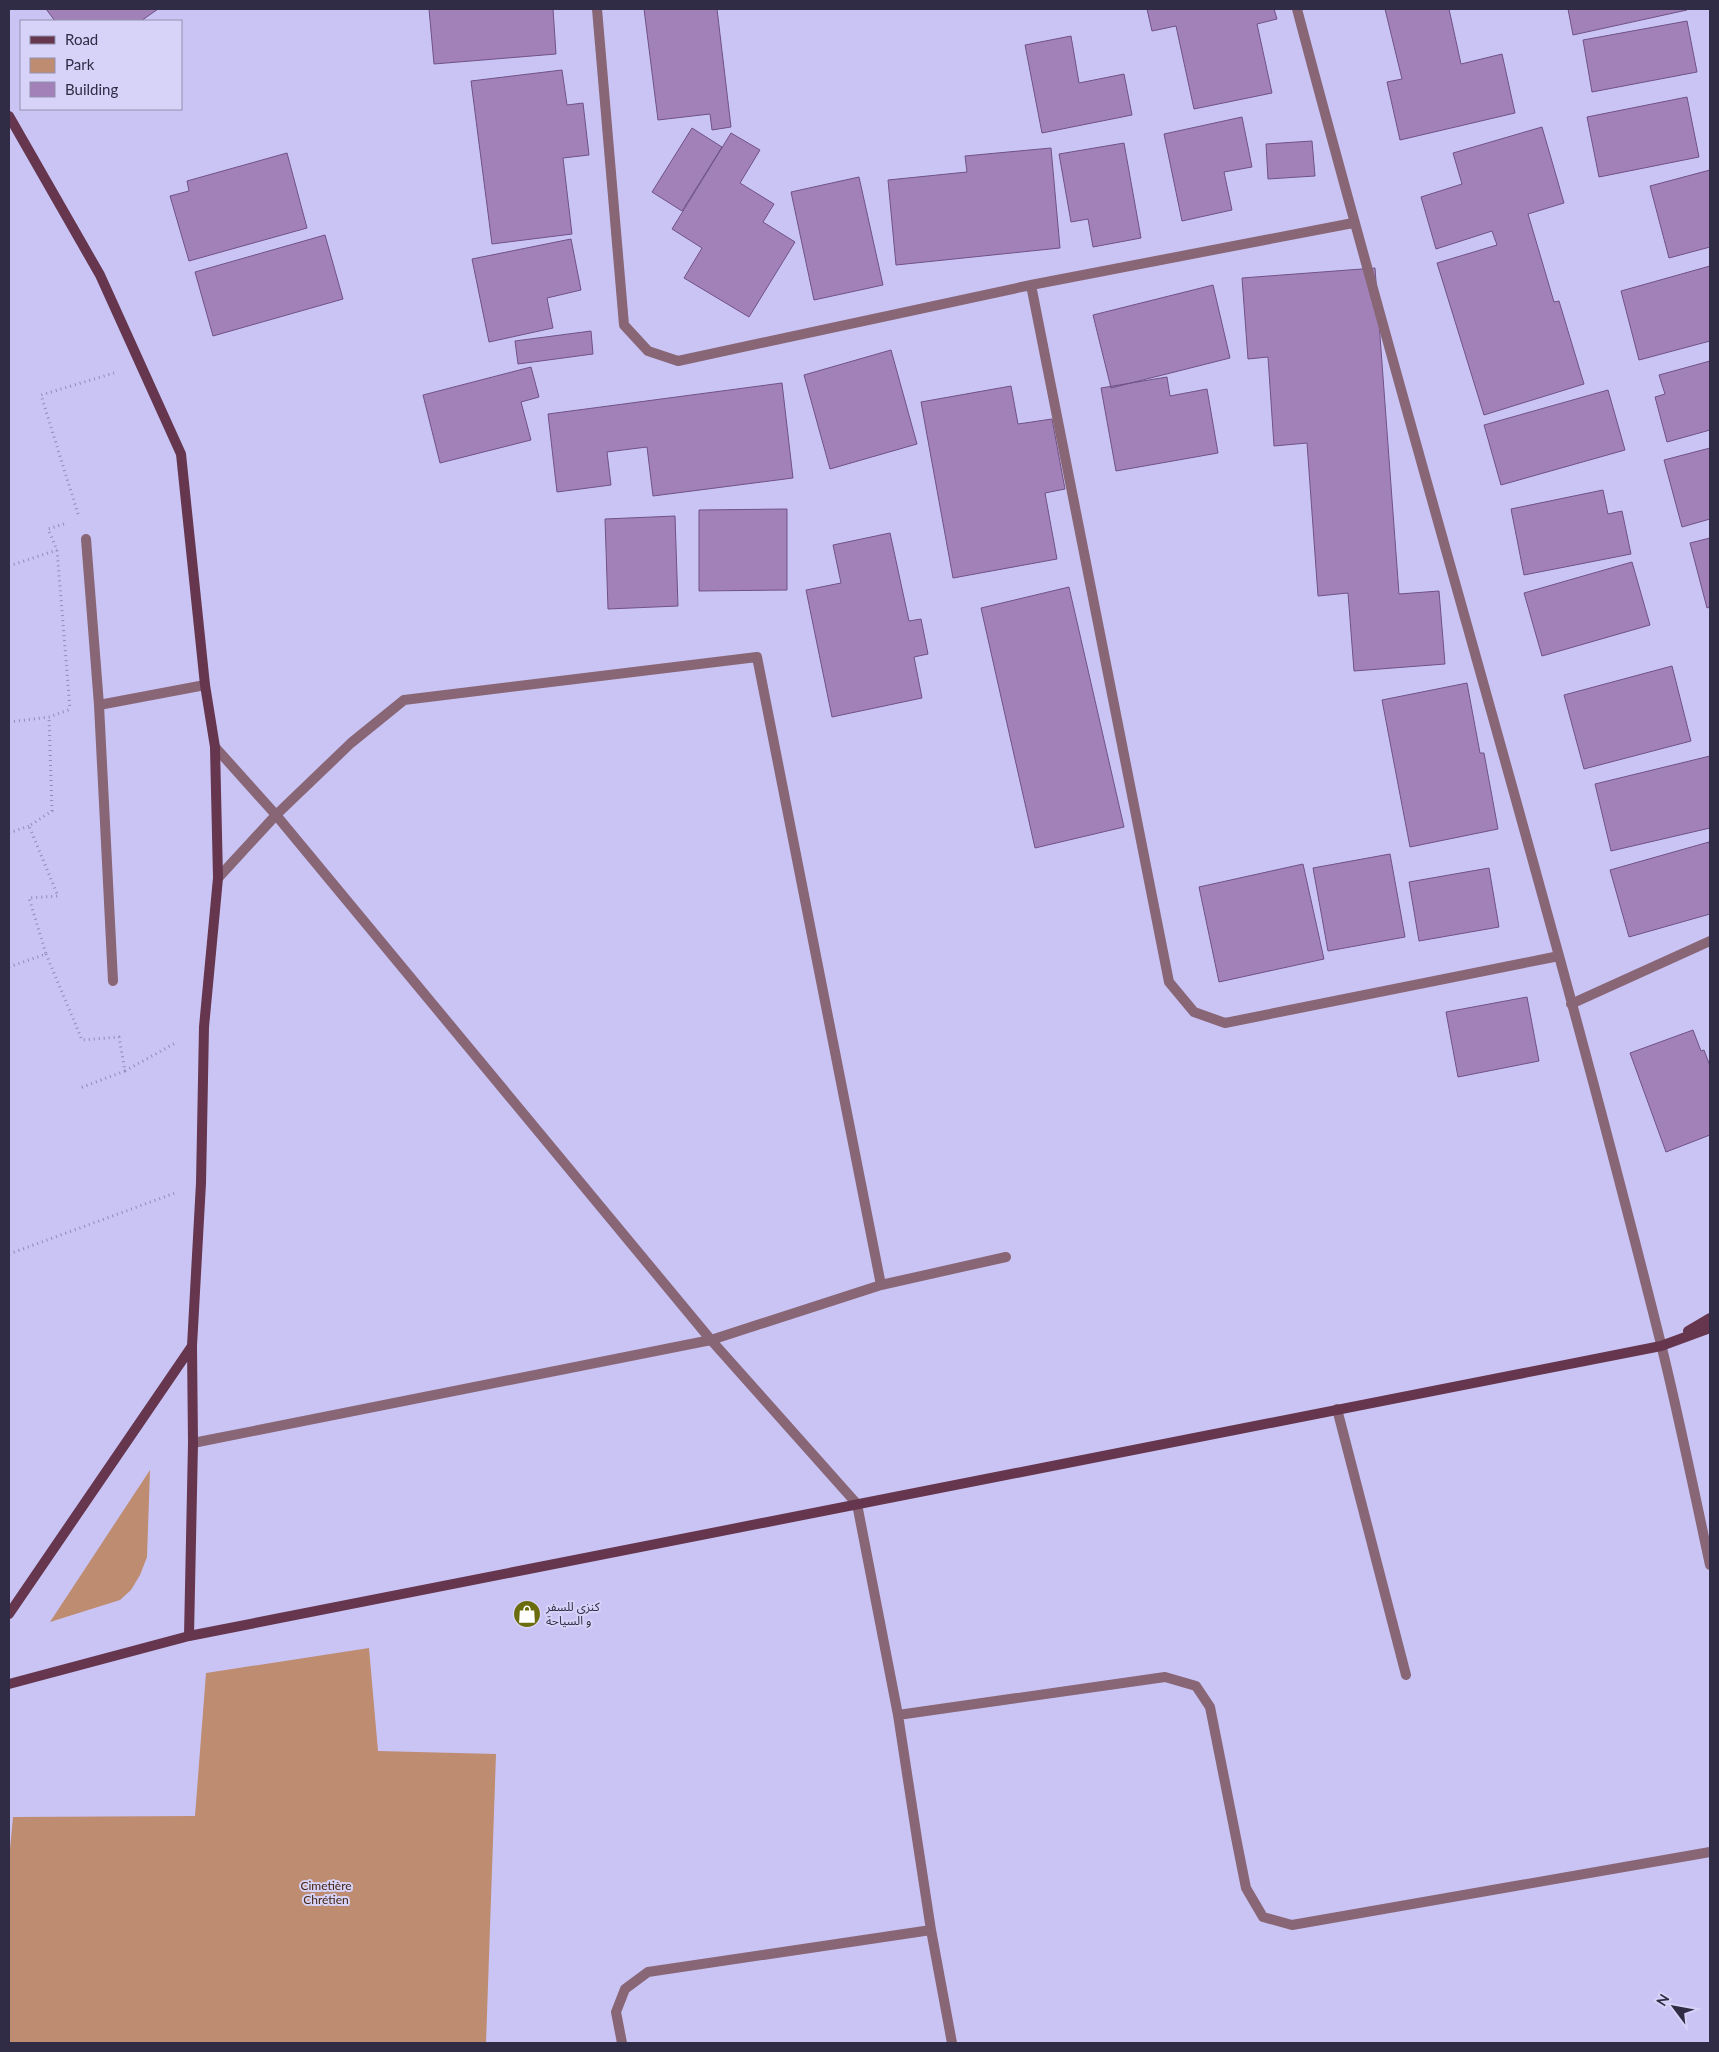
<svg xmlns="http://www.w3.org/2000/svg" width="1719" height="2052" viewBox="0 0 1719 2052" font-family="Lato,'Noto Sans Arabic',sans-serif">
	<rect width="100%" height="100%" fill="#cac4f5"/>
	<!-- green -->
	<path fill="#be8c70" d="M 150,1470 L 147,1557 L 140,1575 L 131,1590 L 120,1600 L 50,1622 Z
		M 369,1648 L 378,1751 L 496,1754 L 486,2043 L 9,2043 L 9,1860 L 13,1817 L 195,1816 L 206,1673 Z"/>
	<!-- building -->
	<path fill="#a181b8" stroke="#705285" d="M 46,9 L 158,9 L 141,21 L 55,21 Z
		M 429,9 L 553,9 L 556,54 L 434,64 Z
		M 644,9 L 717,9 L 731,127 L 712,130 L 710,114 L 658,120 Z
		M 1147,9 L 1274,9 L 1277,19 L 1257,24 L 1272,93 L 1194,109 L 1176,26 L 1152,31 Z
		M 1385,9 L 1449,9 L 1461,64 L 1502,54 L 1515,113 L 1400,140 L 1387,82 L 1402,79 Z
		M 1568,9 L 1687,9 L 1687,10 L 1573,35 Z
		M 1687,21 L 1697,72 L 1592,92 L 1583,40 Z
		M 1071,36 L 1079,83 L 1124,74 L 1132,115 L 1042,133 L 1025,45 Z
		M 562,70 L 567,105 L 583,103 L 589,155 L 563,158 L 572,234 L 492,244 L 471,81 Z
		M 1687,97 L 1699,157 L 1599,177 L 1587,117 Z
		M 1242,117 L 1252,167 L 1224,172 L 1232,210 L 1182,221 L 1164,134 Z
		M 1542,127 L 1564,203 L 1528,214 L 1554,302 L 1559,301 L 1584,384 L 1484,415 L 1437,263 L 1497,245 L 1492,231 L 1436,249 L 1421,197 L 1462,184 L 1453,153 Z
		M 692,128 L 722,147 L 682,211 L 652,192 Z
		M 731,133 L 760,150 L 740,183 L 774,204 L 763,222 L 795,242 L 749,317 L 684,278 L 702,248 L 672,229 Z
		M 1312,141 L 1315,176 L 1268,179 L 1266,144 Z
		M 1124,143 L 1141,238 L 1093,247 L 1088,219 L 1071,222 L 1059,154 Z
		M 1051,148 L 1060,248 L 896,265 L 888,180 L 967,172 L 965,156 Z
		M 287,153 L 307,228 L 189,261 L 170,196 L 189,191 L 187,181 Z
		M 1710,170 L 1710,247 L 1669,258 L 1650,186 Z
		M 859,177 L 883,285 L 814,300 L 791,192 Z
		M 325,235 L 343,299 L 213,336 L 195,272 Z
		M 571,239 L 581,290 L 547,298 L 553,328 L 489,342 L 472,259 Z
		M 1710,266 L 1710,341 L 1639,360 L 1621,291 Z
		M 1375,268 L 1399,594 L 1439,591 L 1445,664 L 1354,671 L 1348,593 L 1318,596 L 1307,443 L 1274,446 L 1268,357 L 1248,359 L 1242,278 Z
		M 1213,285 L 1230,358 L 1111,388 L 1093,315 Z
		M 591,331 L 593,354 L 518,364 L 515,341 Z
		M 891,350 L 917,444 L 830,469 L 804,375 Z
		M 1710,361 L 1710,430 L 1667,442 L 1655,397 L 1665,394 L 1659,375 Z
		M 531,367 L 539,397 L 521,402 L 531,440 L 440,463 L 423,395 Z
		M 1167,377 L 1170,396 L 1207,389 L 1218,453 L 1116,471 L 1101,388 Z
		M 782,383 L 793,478 L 653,496 L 647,447 L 607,452 L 611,485 L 557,492 L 548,414 Z
		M 1011,386 L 1018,424 L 1052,419 L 1065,489 L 1045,493 L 1057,559 L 953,578 L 921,402 Z
		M 1608,390 L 1625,450 L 1501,485 L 1484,425 Z
		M 1710,448 L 1710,519 L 1682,527 L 1664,460 Z
		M 1603,490 L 1608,514 L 1622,511 L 1631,554 L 1524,575 L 1511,509 Z
		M 787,509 L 787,590 L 699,591 L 699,510 Z
		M 675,516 L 678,606 L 608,609 L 605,519 Z
		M 890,533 L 909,621 L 921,619 L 928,654 L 914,657 L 922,698 L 832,717 L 806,590 L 841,583 L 833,545 Z
		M 1710,538 L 1710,607 L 1707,608 L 1690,543 Z
		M 1632,562 L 1650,625 L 1542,656 L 1524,593 Z
		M 1069,587 L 1124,827 L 1035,848 L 981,608 Z
		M 1672,666 L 1691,741 L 1584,769 L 1564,695 Z
		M 1467,683 L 1480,753 L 1484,753 L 1498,829 L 1410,847 L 1382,700 Z
		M 1710,756 L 1710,828 L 1611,851 L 1595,784 Z
		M 1709,842 L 1710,848 L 1710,914 L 1629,937 L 1610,870 Z
		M 1390,854 L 1405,937 L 1328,951 L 1313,868 Z
		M 1303,864 L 1324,959 L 1219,982 L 1199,887 Z
		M 1489,868 L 1499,927 L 1419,941 L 1409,882 Z
		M 1527,997 L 1539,1061 L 1458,1077 L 1446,1012 Z
		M 1693,1030 L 1701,1051 L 1704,1050 L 1710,1066 L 1710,1135 L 1666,1152 L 1630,1053 Z"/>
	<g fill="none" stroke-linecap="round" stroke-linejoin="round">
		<!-- path -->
		<path stroke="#918cb4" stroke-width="3" stroke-dasharray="1 4" stroke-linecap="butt" d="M 78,514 L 41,395 L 114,373
			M 64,524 L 48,529 L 57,550 L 70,709
			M 9,566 L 57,550
			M 9,722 L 49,717 L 71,709
			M 9,833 L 29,826
			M 46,954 L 82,1040 L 119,1037 L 125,1071 L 80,1088
			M 9,967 L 46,954 L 29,898 L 58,896 L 29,826 L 52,811 L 49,717
			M 125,1071 L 177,1042
			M 9,1254 L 175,1193"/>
		<!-- lane -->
		<path stroke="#886675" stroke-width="10" d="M 86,539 L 99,705 L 113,981
			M 99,705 L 205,685"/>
		<!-- street -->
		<path stroke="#886675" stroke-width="10" d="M 597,9 L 624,325 L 648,351 L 678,361 L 1031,285 L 1353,223
			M 1297,9 C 1415,455 1549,896 1661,1344 C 1679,1417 1694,1491 1710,1565
			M 1031,285 L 1169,982 L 1194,1012 L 1225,1023 L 1559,956
			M 215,747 L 276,815 L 711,1340 L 857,1504 L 898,1715 L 931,1930 L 952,2043
			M 218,878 L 276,815 L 351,743 L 404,700 L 757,657 L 881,1285
			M 1571,1004 L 1710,941
			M 1337,1409 L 1406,1675
			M 193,1443 L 711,1340 L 881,1285 L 1006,1257
			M 898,1715 L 1165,1677 L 1196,1686 L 1210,1707 L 1246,1888 L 1263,1917 L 1292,1925 L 1710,1852
			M 622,2043 L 616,2012 L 625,1989 L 648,1972 L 931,1930"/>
		<!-- secondary -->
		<path stroke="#65364d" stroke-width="10" d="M 9,116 L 100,275 L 181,454 L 205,685 L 215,747 L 218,878 L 204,1027 L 201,1183 L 192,1346 L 193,1443 L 189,1636
			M 1688,1331 L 1710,1318
			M 9,1614 L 192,1346
			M 9,1684 L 189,1636 L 1661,1346 L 1710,1328"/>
	</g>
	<!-- icons -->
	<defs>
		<g id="shop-disc" transform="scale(1.4375)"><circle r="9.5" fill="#6b6c0d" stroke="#d7d2f8"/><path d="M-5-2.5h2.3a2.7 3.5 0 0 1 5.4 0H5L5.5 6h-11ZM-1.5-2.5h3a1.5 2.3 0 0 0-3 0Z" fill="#fff"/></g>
	</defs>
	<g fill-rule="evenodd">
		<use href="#shop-disc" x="527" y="1614"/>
	</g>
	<g text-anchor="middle" stroke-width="4" stroke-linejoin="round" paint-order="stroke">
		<!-- poi labels -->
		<g font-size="12" fill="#302c45" stroke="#d7d2f8" text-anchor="start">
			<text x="546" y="1611">كنزي للسفر<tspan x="546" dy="14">و السياحة</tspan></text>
		</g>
		<!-- park labels -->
		<g font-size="12" fill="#442512" stroke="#d7d2f8">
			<text x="326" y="1890">Cimetière<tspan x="326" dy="14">Chrétien</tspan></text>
		</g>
	</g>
	<!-- border -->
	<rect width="1719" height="2052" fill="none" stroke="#302c45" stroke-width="20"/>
	<!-- legend -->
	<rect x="20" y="20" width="162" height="90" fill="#d7d2f8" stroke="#9490b0"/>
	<rect x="30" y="36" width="25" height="8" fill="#65364d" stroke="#9490b0"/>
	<text x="65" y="45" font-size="15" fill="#302c45">Road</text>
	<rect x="30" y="58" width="25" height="15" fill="#be8c70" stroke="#9490b0"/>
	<text x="65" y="70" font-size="15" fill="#302c45">Park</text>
	<rect x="30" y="82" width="25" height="15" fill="#a181b8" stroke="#9490b0"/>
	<text x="65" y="95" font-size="15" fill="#302c45">Building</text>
	<!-- north arrow -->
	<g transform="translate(1674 2007) rotate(302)" stroke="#d7d2f8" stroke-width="4" paint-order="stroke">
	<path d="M0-4L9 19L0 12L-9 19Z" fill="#302c45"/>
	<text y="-8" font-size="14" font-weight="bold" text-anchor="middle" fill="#302c45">N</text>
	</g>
</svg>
